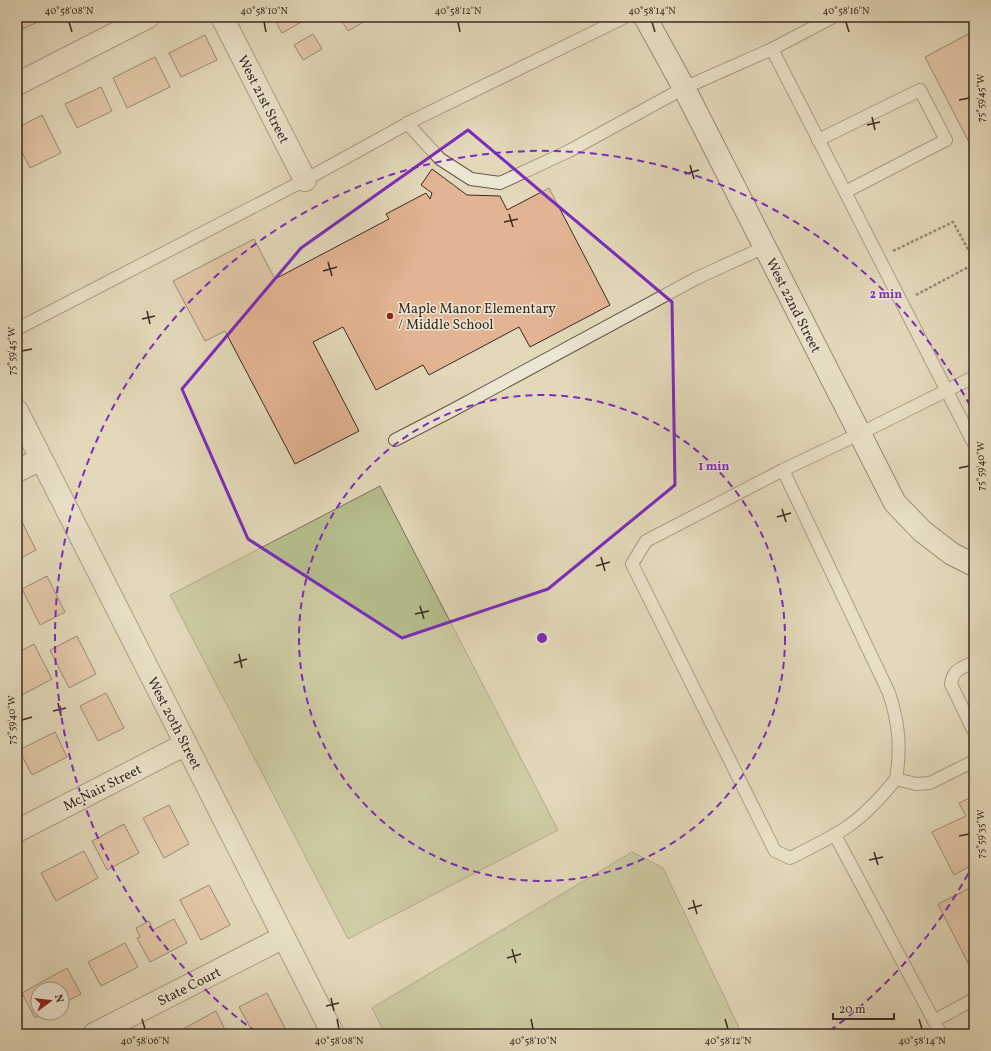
<svg xmlns="http://www.w3.org/2000/svg" width="991" height="1051" viewBox="0 0 991 1051" font-family="Vollkorn,serif">
	<rect width="100%" height="100%" fill="#e3d9ba"/>
	<filter id="stains"><feTurbulence type="fractalNoise" baseFrequency=".005" numOctaves="4"/><feColorMatrix values="0 0 0 0 .2 0 0 0 0 .09 0 0 0 0 .02 0 0 0 .5 -.17"/></filter>
	<radialGradient id="worn" r=".72"><stop offset=".6" stop-color="#630" stop-opacity="0"/><stop offset="1" stop-color="#630" stop-opacity=".3"/></radialGradient>
	<!-- green -->
	<path fill="#b6be8d" stroke="#787458" d="M 380,486 L 558,830 L 348,939 L 170,595 Z
		M 632,852 L 663,868 L 742,1034 L 385,1034 L 372,1008 Z"/>
	<!-- building -->
	<path fill="#e3b493" stroke="#3a2b24" d="M 18,17 L 48,17 L 23,29 Z
		M 273,17 L 310,17 L 282,33 Z
		M 339,17 L 362,17 L 365,21 L 348,31 Z
		M 974,31 L 974,152 L 925,57 Z
		M 313,34 L 322,49 L 303,60 L 294,45 Z
		M 205,35 L 217,60 L 181,77 L 169,53 Z
		M 155,57 L 170,87 L 127,108 L 113,78 Z
		M 101,87 L 112,111 L 77,128 L 65,104 Z
		M 42,115 L 61,153 L 30,168 L 17,143 L 17,128 Z
		M 432,169 L 467,195 L 500,196 L 507,210 L 549,188 L 610,305 L 530,347 L 519,327 L 429,375 L 423,365 L 376,390 L 343,327 L 313,342 L 359,431 L 295,464 L 225,331 L 205,341 L 173,281 L 254,239 L 275,279 L 389,219 L 386,214 L 426,193 L 430,199 L 432,193 L 421,185 Z
		M 21,520 L 36,550 L 17,560 L 17,522 Z
		M 47,576 L 65,612 L 40,625 L 22,589 Z
		M 77,636 L 96,674 L 69,688 L 50,650 Z
		M 34,644 L 52,679 L 20,696 L 17,689 L 17,653 Z
		M 106,693 L 124,728 L 98,741 L 80,706 Z
		M 55,732 L 67,757 L 32,775 L 19,750 Z
		M 974,796 L 974,864 L 954,875 L 932,832 L 966,816 L 959,803 Z
		M 169,805 L 189,844 L 164,858 L 143,818 Z
		M 124,824 L 139,853 L 107,870 L 92,841 Z
		M 84,851 L 98,878 L 56,901 L 41,873 Z
		M 209,885 L 230,925 L 201,940 L 180,900 Z
		M 974,886 L 974,975 L 938,904 Z
		M 174,919 L 187,943 L 150,962 L 137,938 L 140,937 L 136,928 L 149,921 L 153,930 Z
		M 125,943 L 138,967 L 101,986 L 88,962 Z
		M 67,968 L 81,994 L 62,1004 L 62,989 L 38,989 L 38,1013 L 44,1013 L 35,1018 L 22,993 Z
		M 267,993 L 285,1028 L 273,1034 L 254,1034 L 239,1007 Z
		M 216,1011 L 227,1034 L 181,1034 L 179,1031 Z"/>
	<g fill="none" stroke-linecap="round" stroke-linejoin="round">
		<!-- lane casing -->
		<g stroke="#64564a" stroke-width="14">
			<path id="lane" d="M 772,49 L 974,444
				M 407,123 L 440,159 L 471,179 L 500,183 L 569,151 L 684,88 L 772,49 L 833,17
				M 818,140 L 920,90 L 946,140 L 845,192
				M 17,329 L 305,180 L 412,121 L 625,17
				M 974,377 L 859,434 L 783,470 L 646,541 L 632,564 L 775,851 L 790,858 C 810,848 829,839 847,827 C 865,815 883,795 896,779 L 916,784 L 930,783 L 974,761
				M 395,440 L 451,411 L 697,278 L 765,247
				M 783,470 L 889,693 C 899,723 901,748 896,779
				M 974,662 C 962,668 953,669 951,684 L 974,732
				M 835,835 L 941,1034
				M 934,1021 L 974,999"/>
		</g>
		<!-- street casing -->
		<g stroke="#64564a" stroke-width="24">
			<path id="street" d="M 222,17 L 305,180
				M 17,84 L 148,17
				M 17,411 L 333,1034
				M 17,471 L 41,459
				M 17,831 L 186,744
				M 94,1034 L 284,937"/>
		</g>
		<!-- secondary casing -->
		<g stroke="#3a2b24" stroke-width="24">
			<path id="secondary" d="M 645,17 L 684,88 L 895,503 L 922,531 L 952,554 L 974,565"/>
		</g>
		<!-- path -->
		<path stroke="#3a2b24" stroke-width="2.5" stroke-dasharray="3 2" stroke-linecap="butt" d="M 893,251 L 953,222 L 974,260
			M 916,295 L 974,264"/>
		<!-- lane -->
		<use href="#lane" stroke="#ede6d2" stroke-width="12"/>
		<!-- street -->
		<use href="#street" stroke="#ede6d2" stroke-width="22"/>
		<!-- secondary -->
		<use href="#secondary" stroke="#ede6d2" stroke-width="22"/>
	</g>
	<!-- marked area -->
	<path d="M0 0H991V1051H0ZM 468,130 L 672,302 L 675,485 L 548,589 L 402,638 L 248,539 L 182,389 L 301,248 Z" fill="#e3d9ba" fill-opacity=".55" fill-rule="evenodd"/>
	<path fill="none" stroke="#7b2cbf" stroke-width="3" stroke-linejoin="round" d="M 468,130 L 672,302 L 675,485 L 548,589 L 402,638 L 248,539 L 182,389 L 301,248 Z"/>
	<!-- ticks -->
	<path fill="none" stroke="#3a2b24" stroke-width="1.5" d="M 69,22 L 72,32M 264,22 L 266,32M 458,22 L 460,32M 652,22 L 655,32M 846,22 L 849,32M 959,100 L 969,98M 872,117 L 875,130M 867,125 L 880,122M 690,165 L 694,179M 685,174 L 699,170M 509,214 L 513,227M 504,222 L 518,219M 328,262 L 332,276M 323,271 L 337,267M 147,311 L 150,324M 142,319 L 155,316M 22,351 L 32,349M 959,468 L 969,466M 782,509 L 786,522M 777,517 L 791,513M 601,557 L 605,571M 596,566 L 610,562M 420,606 L 424,619M 415,614 L 429,611M 239,654 L 242,668M 234,663 L 247,659M 58,703 L 61,716M 53,711 L 66,708M 22,720 L 32,717M 959,836 L 969,834M 874,852 L 878,865M 869,860 L 883,857M 693,900 L 697,914M 688,909 L 702,905M 512,949 L 516,963M 507,958 L 521,954M 331,998 L 334,1011M 326,1006 L 339,1003M 142,1019 L 145,1029M 337,1019 L 339,1029M 531,1019 L 533,1029M 725,1019 L 728,1029M 919,1019 L 922,1029"/>
	<!-- distance rings -->
	<g fill="none" stroke="#7b2cbf" stroke-width="2" stroke-dasharray="7 5">
		<circle cx="542" cy="638" r="243"/>
		<path d="M974 863A487 487 0 0 1 828 1032M256 1032A487 487 0 1 1 974 413"/>
	</g>
	<!-- markers -->
	<circle fill="#8f2418" stroke="#ede6d2" stroke-width="1.5" cx="390" cy="316" r="4"/>
	<g text-anchor="middle" stroke-width="3" stroke-linejoin="round" paint-order="stroke">
		<!-- street labels -->
		<g font-size="14" fill="#3a2b24" stroke="#ede6d2">
			<text transform="translate(264 99) rotate(63)" y="5">West 21st Street</text>
			<text transform="translate(794 305) rotate(63)" y="5">West 22nd Street</text>
			<text transform="translate(175 723) rotate(63)" y="5">West 20th Street</text>
			<text transform="translate(102 787) rotate(-27)" y="5">McNair Street</text>
			<text transform="translate(189 986) rotate(-27)" y="5">State Court</text>
		</g>
		<!-- poi labels -->
		<g font-size="14" fill="#3a2b24" stroke="#ede6d2" text-anchor="start">
			<text x="398" y="313">Maple Manor Elementary<tspan x="398" dy="16">/ Middle School</tspan></text>
		</g>
	</g>
	<circle cx="542" cy="638" r="6" fill="#7b2cbf" stroke="#ede6d2" stroke-width="2"/>
	<g font-size="12" text-anchor="middle" font-weight="bold" fill="#7b2cbf" stroke="#ede6d2" stroke-width="3" stroke-linejoin="round" paint-order="stroke">
		<text x="886" y="298">2 min</text>
		<text x="714" y="470">1 min</text>
	</g>
	<!-- margin -->
	<rect width="991" height="1051" fill="none" stroke="#e3d9ba" stroke-width="44"/>
	<!-- north arrow -->
	<g transform="translate(50 1001) rotate(75)"><circle r="19" fill="#ede6d2" stroke="#a59b8c"/>
	<path d="M0-3L7 15L0 10L-7 15Z" fill="#8f2418"/>
	<text y="-6" font-size="11" font-weight="bold" text-anchor="middle" fill="#3a2b24">N</text>
	</g>
	<!-- scale -->
	<path d="M833 1013v6h61v-6" fill="none" stroke="#3a2b24" stroke-width="2"/>
	<text x="839" y="1013" font-size="12" fill="#3a2b24" stroke="#ede6d2" stroke-width="3" paint-order="stroke">20 m</text>
	<rect x="22" y="22" width="947" height="1007" fill="none" stroke="#3a2b24" stroke-width="1.5"/>
	<g font-size="10" text-anchor="middle" fill="#3a2b24">
		<text x="69" y="14">40°58'08"N</text>
		<text x="264" y="14">40°58'10"N</text>
		<text x="458" y="14">40°58'12"N</text>
		<text x="652" y="14">40°58'14"N</text>
		<text x="846" y="14">40°58'16"N</text>
		<text transform="translate(980 98) rotate(-90)" y="4">75°59'45"W</text>
		<text transform="translate(11 351) rotate(-90)" y="4">75°59'45"W</text>
		<text transform="translate(980 466) rotate(-90)" y="4">75°59'40"W</text>
		<text transform="translate(11 720) rotate(-90)" y="4">75°59'40"W</text>
		<text transform="translate(980 834) rotate(-90)" y="4">75°59'35"W</text>
		<text x="145" y="1044">40°58'06"N</text>
		<text x="339" y="1044">40°58'08"N</text>
		<text x="533" y="1044">40°58'10"N</text>
		<text x="728" y="1044">40°58'12"N</text>
		<text x="922" y="1044">40°58'14"N</text>
	</g>
	<rect width="100%" height="100%" filter="url(#stains)"/>
	<rect width="100%" height="100%" fill="url(#worn)"/>
</svg>
